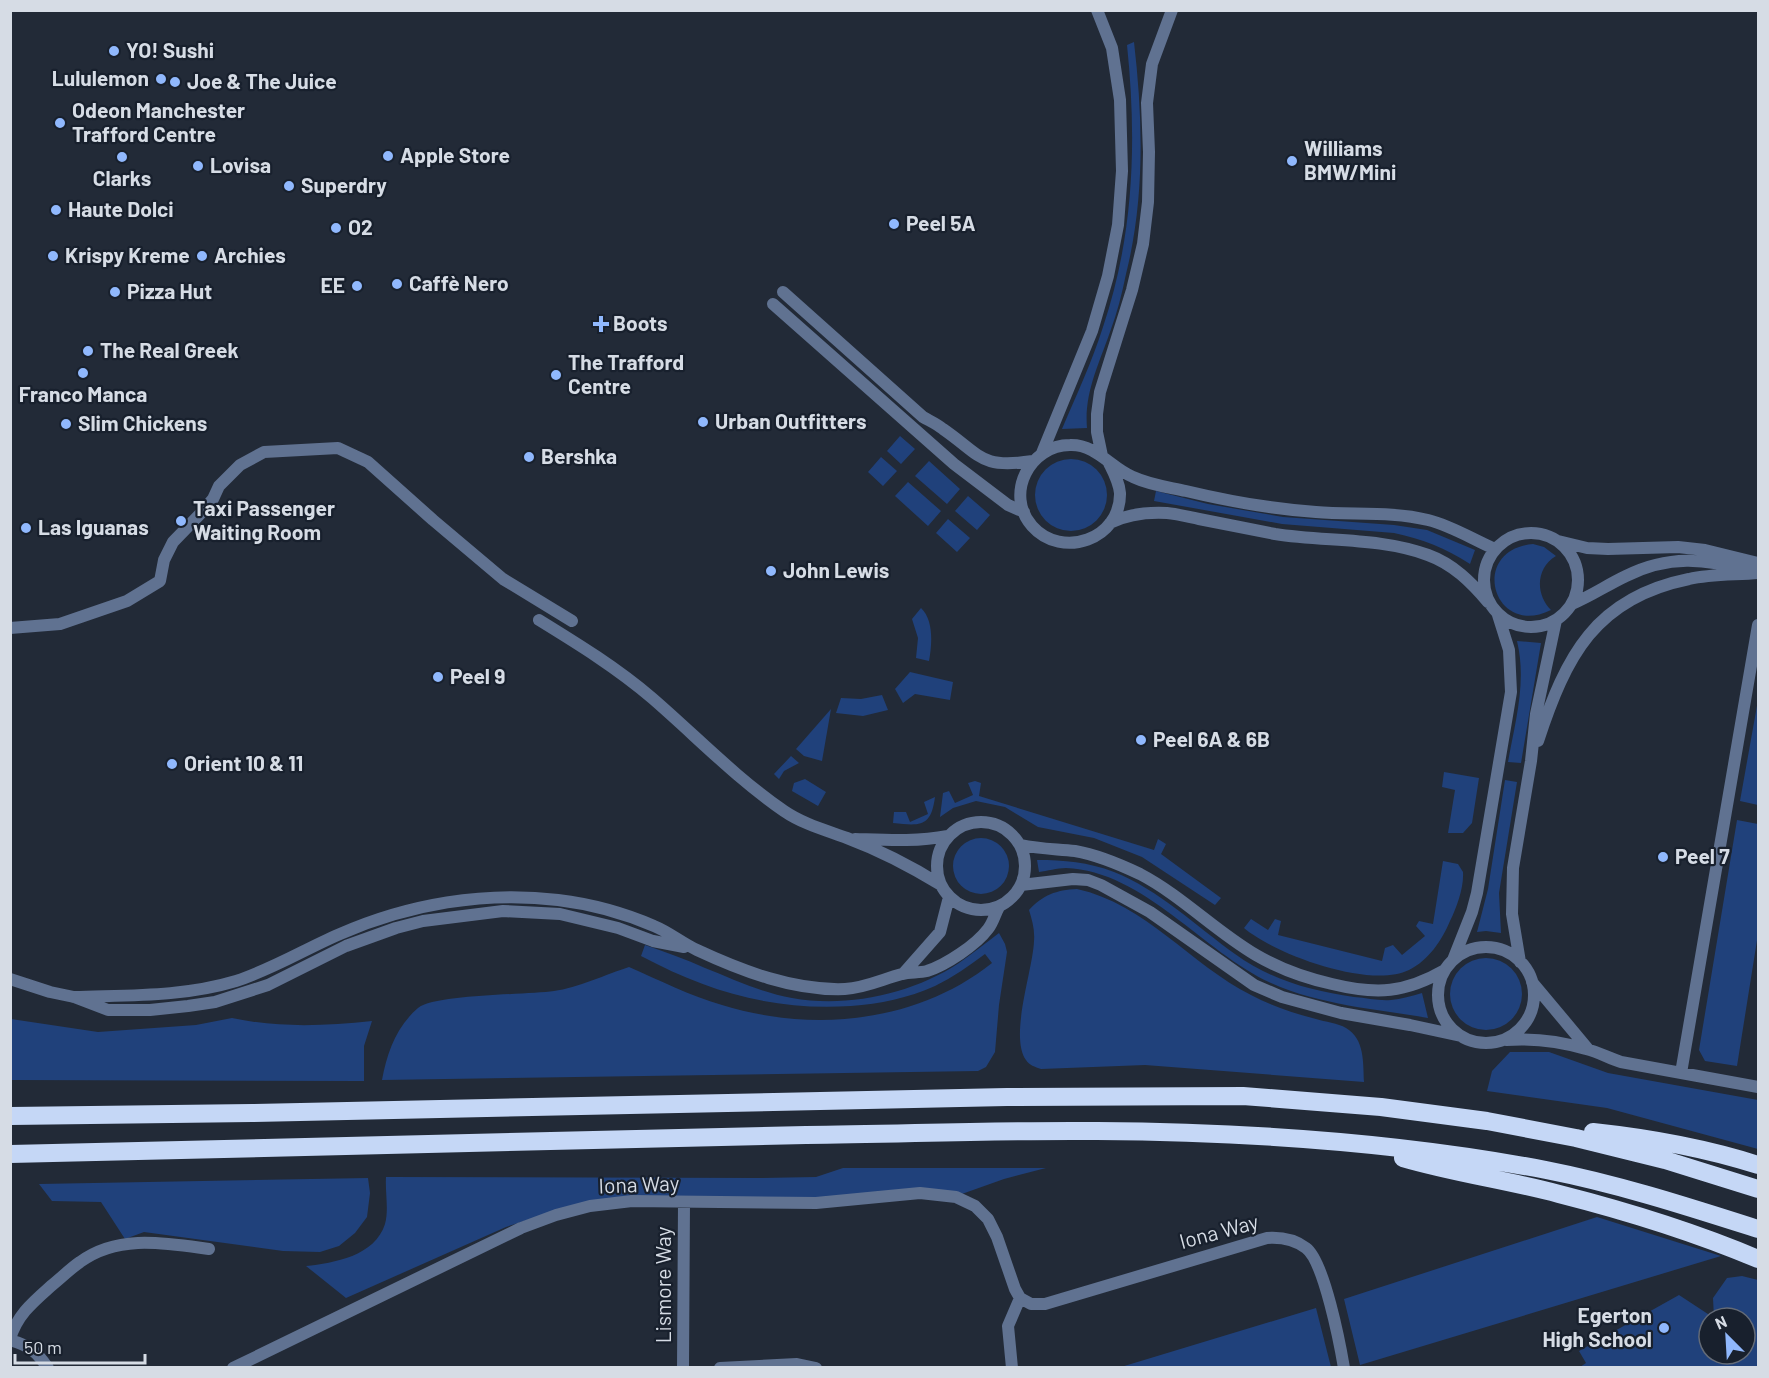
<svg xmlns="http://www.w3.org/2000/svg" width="1769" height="1378" viewBox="0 0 1769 1378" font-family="Barlow,sans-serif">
	<rect width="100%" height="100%" fill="#222a37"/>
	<!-- green -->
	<path fill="#20417b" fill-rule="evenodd" d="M 1134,42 C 1143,120 1145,198 1126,274 C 1122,294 1117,313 1110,332 C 1099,364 1084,393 1087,428 L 1062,429 C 1076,396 1092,362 1103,327 C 1134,235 1137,141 1127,45 Z
		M 900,436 L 915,449 L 901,464 L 887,451 Z
		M 881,457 L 897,471 L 883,486 L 868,472 Z
		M1035 495a36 36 0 1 1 72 0a36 36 0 1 1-72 0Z
		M 929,461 L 960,489 L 947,504 L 915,476 Z
		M 908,482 L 941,511 L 928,526 L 895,496 Z
		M 1156,491 L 1208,504 L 1283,517 L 1394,525 L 1427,530 L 1475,550 L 1470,564 C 1445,548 1423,539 1394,533 L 1282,524 L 1154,501 Z
		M 968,496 L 990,515 L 977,530 L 955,511 Z
		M 948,519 L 970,538 L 957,552 L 936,533 Z
		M 1533,544 L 1544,547 L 1556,556 C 1536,568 1535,594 1551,610 C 1493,639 1468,550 1533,544 Z
		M 921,608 C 934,620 932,645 929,661 L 916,658 L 918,638 L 912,619 Z
		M 1517,641 L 1541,643 L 1521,763 L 1508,762 C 1515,722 1527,682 1517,641 Z
		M 910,672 L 953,682 L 950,700 L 915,694 L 903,703 L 895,689 Z
		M 882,695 L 888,710 L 863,716 L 836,713 L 841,698 L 861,699 Z
		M 1758,700 L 1758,805 L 1740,801 Z
		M 831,709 L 822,761 L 804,756 L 796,749 Z
		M 791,756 L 799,763 L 784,771 L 779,779 L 774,774 Z
		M 1444,772 L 1479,778 L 1472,823 L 1463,833 L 1448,833 L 1455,790 L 1442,787 Z
		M 805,779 L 826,792 L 818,806 L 792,791 L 794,783 Z
		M 1505,780 L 1517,782 L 1499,893 L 1501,933 L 1486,931 L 1477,932 L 1488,889 Z
		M 975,781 L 981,783 L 979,796 L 1154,850 L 1158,839 L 1166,844 L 1161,854 L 1221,898 L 1215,905 L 1142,857 L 1094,838 L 1038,827 L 1005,807 L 976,801 L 953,808 L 940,817 L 943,793 L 949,791 L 955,803 L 973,795 L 968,783 Z
		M 935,797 C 931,827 921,826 893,823 L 894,812 L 906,812 L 910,822 L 928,814 L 924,802 Z
		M 1737,820 L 1758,824 L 1758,934 L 1737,1066 L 1705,1061 L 1699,1050 Z
		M953 866a28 28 0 1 1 56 0a28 28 0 1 1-56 0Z
		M 1037,860 C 1064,860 1088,862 1114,872 C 1159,890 1196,926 1235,954 C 1271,980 1311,991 1354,997 C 1367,998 1379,1001 1391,1000 C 1401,999 1412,996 1422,993 L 1428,1018 C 1376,1009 1320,1005 1271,983 C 1203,952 1144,871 1066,868 C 1057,868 1047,871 1039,872 Z
		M 1443,861 L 1458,864 L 1463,872 C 1464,887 1457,907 1450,921 C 1442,940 1429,960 1409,970 C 1370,989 1276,955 1244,928 L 1251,919 L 1268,930 L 1275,919 L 1281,921 L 1278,935 L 1382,961 L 1385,948 L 1393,945 L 1402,955 L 1425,936 L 1416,926 L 1419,921 L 1433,924 Z
		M 1077,889 C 1146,904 1191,965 1251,995 C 1272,1006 1293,1013 1316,1019 C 1325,1022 1338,1023 1346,1028 C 1365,1039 1363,1063 1364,1082 L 1145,1065 L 1041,1069 C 1035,1067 1029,1065 1026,1060 C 1009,1036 1033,970 1034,941 C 1035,930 1032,920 1029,910 C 1043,895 1056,890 1077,889 Z
		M 999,933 L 1005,944 L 1007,952 L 999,1005 L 995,1052 L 986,1067 L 978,1071 L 382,1080 C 387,1053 396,1027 418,1008 C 436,994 527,995 554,991 C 577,988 607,974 629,967 C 659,980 690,996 722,1005 C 812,1033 917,1023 992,963 L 985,954 C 969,966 953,977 935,986 C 908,998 880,1004 851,1006 C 773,1011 709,992 641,956 L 645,945 C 665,952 685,959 705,968 C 733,979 762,993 792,998 C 847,1008 912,994 959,963 C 973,953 986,943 999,933 Z
		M1450 994a36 36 0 1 1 72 0a36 36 0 1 1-72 0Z
		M 232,1018 C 279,1028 324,1026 372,1021 L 364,1046 L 364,1081 L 11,1080 L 11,1019 L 98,1032 L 196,1025 Z
		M 1510,1052 L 1549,1052 L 1608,1073 L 1758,1100 L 1758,1149 L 1607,1108 L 1487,1091 L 1492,1071 Z
		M 843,1168 L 1046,1168 L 1004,1179 L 959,1195 L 817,1199 L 755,1197 L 549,1213 L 506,1227 L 346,1298 L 306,1266 C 334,1263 375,1256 385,1224 C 389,1210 385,1191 386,1177 L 759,1178 L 816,1177 Z
		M 368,1178 L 370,1193 L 367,1217 L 355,1233 L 339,1246 L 320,1252 L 283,1251 L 144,1232 L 125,1239 L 101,1202 L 52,1201 L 39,1184 Z
		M 1597,1217 L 1721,1256 L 1360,1365 L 1344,1299 Z
		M 1742,1276 L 1758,1280 L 1758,1367 L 1580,1367 L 1586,1363 L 1579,1351 L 1679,1295 L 1714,1318 L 1713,1298 L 1727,1278 ZM 1709,1318 L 1745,1318 L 1745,1354 L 1709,1354 Z
		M 1316,1308 L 1331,1367 L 1121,1367 Z"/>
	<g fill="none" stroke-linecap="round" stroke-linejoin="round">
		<!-- pedestrian -->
		<path stroke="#607291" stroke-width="12" d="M 10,628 L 60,624 L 127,601 L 160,581 L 164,560 L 173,542 L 202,512 L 213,499 L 219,486 L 240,465 L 264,452 L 338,448 L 368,462 L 433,520 L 503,579 L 572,621"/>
		<!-- minor -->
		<path stroke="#607291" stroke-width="12" d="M 783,292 L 923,417 C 930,421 937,424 943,429 C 982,456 980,469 1033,461
			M 773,304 L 954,464 L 1008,505 L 1024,512
			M 1042,453 L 1092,331 L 1108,276 L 1118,225 L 1122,171 L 1120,100 L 1112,48 L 1097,10
			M 1102,456 L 1097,432 L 1097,414 L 1100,392 L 1132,290 L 1143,244 L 1148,202 L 1149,152 L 1147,103 L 1152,64 L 1172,10
			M 1109,463 C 1114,473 1119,482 1120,493 C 1121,539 1062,560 1032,526 C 1004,494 1030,445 1070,445 C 1096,444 1111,468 1133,477 C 1150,485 1168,487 1186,491 C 1228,501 1272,509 1316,512 C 1353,515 1392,511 1428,520 C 1452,526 1472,539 1495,549
			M 1110,523 C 1128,514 1147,512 1167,513 C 1178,514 1189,517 1199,519 C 1224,524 1249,529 1275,534 C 1325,542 1379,537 1428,555 C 1453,564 1471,582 1488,602
			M1484 580a47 47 0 1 1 94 0a47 47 0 1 1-94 0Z
			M 1558,541 L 1587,548 L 1608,549 L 1678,547 L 1705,550 L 1758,563
			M 1572,604 C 1591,596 1607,585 1626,576 C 1668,555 1705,558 1749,571
			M 539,620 C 578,644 617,668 652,698 C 696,736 736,778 784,811 C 803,824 825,830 847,838 C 879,850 912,867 941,885
			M 1538,741 C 1566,656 1595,598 1689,579 C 1711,574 1736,575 1758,573
			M937 866a44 44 0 1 1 88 0a44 44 0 1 1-88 0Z
			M 855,839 C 886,840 916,842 948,836
			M 1021,845 C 1039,849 1057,849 1075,851 C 1098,855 1119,864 1140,874 C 1182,896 1215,931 1256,955 C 1280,969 1305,978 1332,984 C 1377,995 1405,993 1445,970
			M 1021,885 L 1073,879 L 1088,880 L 1101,885 L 1150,912 L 1254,985 L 1282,997 L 1341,1013 L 1410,1025 L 1461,1036
			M1438 995a48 48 0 1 1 96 0a48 48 0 1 1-96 0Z
			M 1453,960 L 1472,912 L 1477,893 L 1511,692 L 1509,650 L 1498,615
			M 1520,962 L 1512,914 L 1513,868 L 1531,761 L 1536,714 L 1556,620
			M 903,974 L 940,932 L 949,897
			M 10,979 L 50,992 L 74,997 L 108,1010 L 150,1010 L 188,1006 L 215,1002 L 268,985 L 346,946 L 396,928 L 423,921 L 503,911 L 560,914 L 618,928 L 653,941 L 684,947
			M 1532,982 L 1588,1049
			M 74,997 C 129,995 183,997 236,981 C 273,969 305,949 340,934 C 408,904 485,891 558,900 C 591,904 624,913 654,926 C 669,932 682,943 697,950 C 742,971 794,991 845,989 C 865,988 883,979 902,974 C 910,972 919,973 927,971 C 946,965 976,945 988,929 C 993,923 995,914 999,907
			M 1506,1040 C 1533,1038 1559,1041 1586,1049 C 1598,1052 1609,1058 1621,1062 L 1758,1087
			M 1681,1073 L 1758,625
			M 10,1339 C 17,1315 33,1302 51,1286 C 61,1278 70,1269 80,1262 C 118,1234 165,1243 209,1249
			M 10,1340 C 30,1346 36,1351 48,1368
			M 233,1368 L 521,1228 L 556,1215 L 590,1206 L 632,1201 L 816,1203 L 920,1193 L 956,1197 L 975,1206 L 988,1219 L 997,1237 L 1015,1289 L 1020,1298 L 1031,1304 L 1045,1304 L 1267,1238 C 1281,1237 1294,1239 1306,1248 C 1324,1261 1340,1344 1344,1368
			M 683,1368 L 684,1203
			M 720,1368 L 797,1364 L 816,1368
			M 1012,1368 L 1008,1326 L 1020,1298"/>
		<!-- motorway -->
		<path stroke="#c5d7f6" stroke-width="18" d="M 10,1116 L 252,1113 L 1007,1097 L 1243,1096 L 1381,1107 L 1487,1121 L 1576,1138 L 1665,1160 L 1758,1189
			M 1593,1132 C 1649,1138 1705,1148 1758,1165
			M 10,1154 C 276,1148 541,1139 806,1135 C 903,1134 1000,1130 1097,1131 C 1247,1132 1399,1142 1546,1170 C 1618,1184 1689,1207 1758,1229
			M 1403,1158 C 1454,1173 1507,1180 1559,1194 C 1626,1211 1694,1232 1758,1259"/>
	</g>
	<!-- markers -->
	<g fill="#90b8fd" stroke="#18202d" stroke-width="2">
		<circle cx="114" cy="51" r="6"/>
		<circle cx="161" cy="79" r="6"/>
		<circle cx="175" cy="82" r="6"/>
		<circle cx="60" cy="123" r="6"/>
		<circle cx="388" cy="156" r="6"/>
		<circle cx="122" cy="157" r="6"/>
		<circle cx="1292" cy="161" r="6"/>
		<circle cx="198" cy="166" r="6"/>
		<circle cx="289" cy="186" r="6"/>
		<circle cx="56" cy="210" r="6"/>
		<circle cx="894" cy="224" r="6"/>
		<circle cx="336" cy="228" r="6"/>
		<circle cx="53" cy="256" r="6"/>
		<circle cx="202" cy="256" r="6"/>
		<circle cx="397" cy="284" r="6"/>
		<circle cx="357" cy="286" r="6"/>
		<circle cx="115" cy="292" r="6"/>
		<path d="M598 315h6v6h6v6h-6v6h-6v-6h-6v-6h6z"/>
		<circle cx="88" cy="351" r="6"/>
		<circle cx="83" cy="373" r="6"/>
		<circle cx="556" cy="375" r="6"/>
		<circle cx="703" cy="422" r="6"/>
		<circle cx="66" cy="424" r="6"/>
		<circle cx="529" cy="457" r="6"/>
		<circle cx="181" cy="521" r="6"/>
		<circle cx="26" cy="528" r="6"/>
		<circle cx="771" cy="571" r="6"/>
		<circle cx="438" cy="677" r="6"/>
		<circle cx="1141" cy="740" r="6"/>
		<circle cx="172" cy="764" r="6"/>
		<circle cx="1663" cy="857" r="6"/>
		<circle cx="1664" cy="1328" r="6"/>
	</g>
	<g text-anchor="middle" stroke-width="4.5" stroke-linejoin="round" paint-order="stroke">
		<!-- poi labels -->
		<g font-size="21" font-weight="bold" fill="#d6dce5" stroke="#18202d" text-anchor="start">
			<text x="126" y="58">YO! Sushi</text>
			<text x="149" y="86" text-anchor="end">Lululemon</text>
			<text x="187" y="89">Joe &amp; The Juice</text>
			<text x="72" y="118">Odeon Manchester<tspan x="72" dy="24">Trafford Centre</tspan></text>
			<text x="1304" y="156">Williams<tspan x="1304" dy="24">BMW/Mini</tspan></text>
			<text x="400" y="163">Apple Store</text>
			<text x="210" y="173">Lovisa</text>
			<text x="122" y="186" text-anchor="middle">Clarks</text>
			<text x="301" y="193">Superdry</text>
			<text x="68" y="217">Haute Dolci</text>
			<text x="906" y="231">Peel 5A</text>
			<text x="348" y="235">O2</text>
			<text x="65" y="263">Krispy Kreme</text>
			<text x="214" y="263">Archies</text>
			<text x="409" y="291">Caffè Nero</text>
			<text x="345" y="293" text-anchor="end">EE</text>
			<text x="127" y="299">Pizza Hut</text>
			<text x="613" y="331">Boots</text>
			<text x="100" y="358">The Real Greek</text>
			<text x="568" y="370">The Trafford<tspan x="568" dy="24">Centre</tspan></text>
			<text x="83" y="402" text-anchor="middle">Franco Manca</text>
			<text x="715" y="429">Urban Outfitters</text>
			<text x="78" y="431">Slim Chickens</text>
			<text x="541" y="464">Bershka</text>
			<text x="193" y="516">Taxi Passenger<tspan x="193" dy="24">Waiting Room</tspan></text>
			<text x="38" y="535">Las Iguanas</text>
			<text x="783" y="578">John Lewis</text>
			<text x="450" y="684">Peel 9</text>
			<text x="1153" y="747">Peel 6A &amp; 6B</text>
			<text x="184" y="771">Orient 10 &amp; 11</text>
			<text x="1675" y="864">Peel 7</text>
			<text x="1652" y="1323" text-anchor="end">Egerton<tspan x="1652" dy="24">High School</tspan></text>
		</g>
		<!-- street labels -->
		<g font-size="21" fill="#d6dce5" stroke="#18202d">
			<text transform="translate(639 1185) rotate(-2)" y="7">Iona Way</text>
			<text transform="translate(1219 1232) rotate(-15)" y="7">Iona Way</text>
			<text transform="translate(664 1285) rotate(-90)" y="7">Lismore Way</text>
		</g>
	</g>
	<!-- border -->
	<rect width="1769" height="1378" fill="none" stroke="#d6dce5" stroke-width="24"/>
	<!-- north arrow -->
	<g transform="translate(1727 1336) rotate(336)"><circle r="28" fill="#18202d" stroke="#646b77" stroke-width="1.5"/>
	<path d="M0-4.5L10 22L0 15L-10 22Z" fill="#90b8fd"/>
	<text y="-9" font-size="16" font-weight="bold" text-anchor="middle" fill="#d6dce5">N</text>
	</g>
	<!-- scale -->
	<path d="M15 1354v9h130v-9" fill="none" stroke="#d6dce5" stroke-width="3"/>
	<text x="24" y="1354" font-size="18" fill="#d6dce5" stroke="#18202d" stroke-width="4.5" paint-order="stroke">50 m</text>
</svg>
